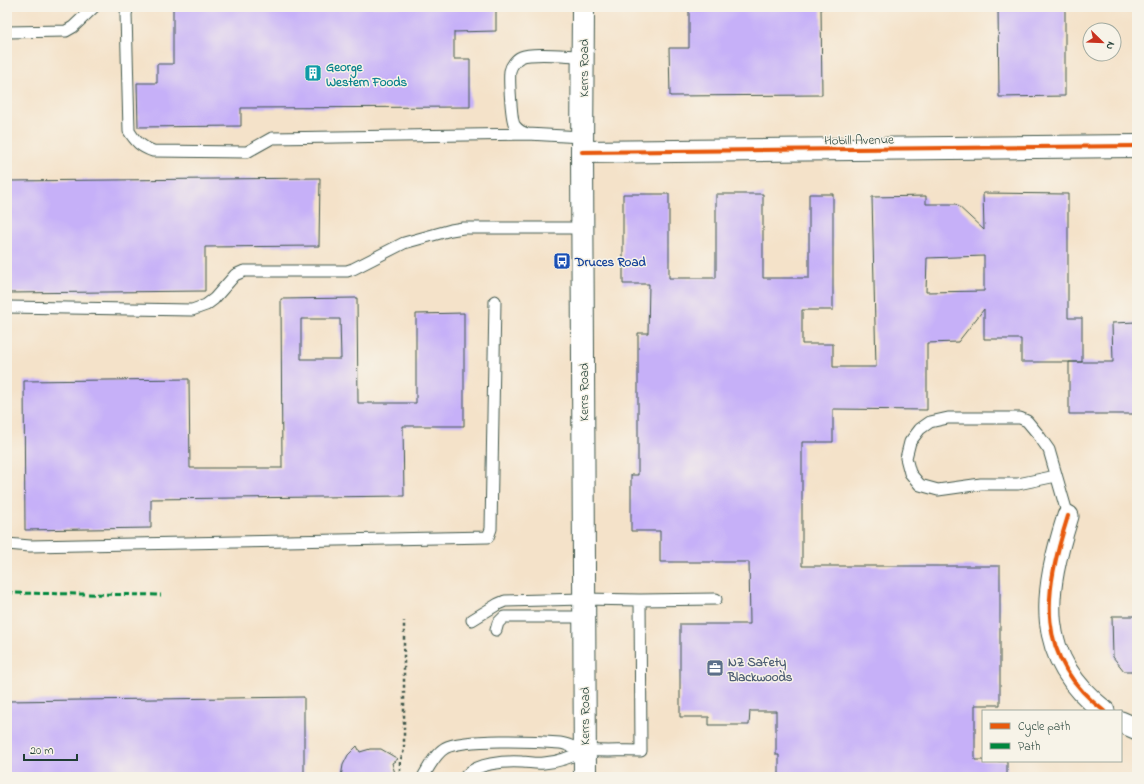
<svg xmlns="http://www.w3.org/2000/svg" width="1144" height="784" viewBox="0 0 1144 784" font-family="'Indie Flower',sans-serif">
	<rect width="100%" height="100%" fill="#f7f3e8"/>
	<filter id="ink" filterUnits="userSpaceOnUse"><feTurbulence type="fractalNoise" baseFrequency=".025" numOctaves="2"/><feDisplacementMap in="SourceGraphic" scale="8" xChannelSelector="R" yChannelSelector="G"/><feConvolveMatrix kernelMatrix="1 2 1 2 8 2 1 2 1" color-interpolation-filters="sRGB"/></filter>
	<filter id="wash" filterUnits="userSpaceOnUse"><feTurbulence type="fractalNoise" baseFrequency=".012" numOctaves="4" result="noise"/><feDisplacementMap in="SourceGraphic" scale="16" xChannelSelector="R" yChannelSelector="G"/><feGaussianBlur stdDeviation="0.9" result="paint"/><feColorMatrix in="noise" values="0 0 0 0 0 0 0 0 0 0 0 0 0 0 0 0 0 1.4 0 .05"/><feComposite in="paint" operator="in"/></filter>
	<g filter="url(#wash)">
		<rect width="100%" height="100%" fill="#f4e2c9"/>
		<g id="blocks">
			<!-- building -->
			<path fill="#c6b0f8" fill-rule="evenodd" d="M 173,7 L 496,7 L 496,31 L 454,32 L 454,59 L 470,59 L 470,107 L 241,108 L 241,126 L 138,127 L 137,83 L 157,83 L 157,64 L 173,64 Z
				M 689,7 L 821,7 L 822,95 L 670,96 L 669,48 L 689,48 Z
				M 998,7 L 1065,7 L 1065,96 L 999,97 Z
				M 320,178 L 319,246 L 205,247 L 205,291 L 7,293 L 7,181 Z
				M 983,193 L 1068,194 L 1068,318 L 1082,318 L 1082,362 L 1021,362 L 1021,339 L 984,339 L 984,309 L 958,342 L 927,343 L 927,410 L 833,409 L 833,442 L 802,442 L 802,566 L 1000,566 L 1000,705 L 975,705 L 975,760 L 983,760 L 983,761 L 1007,761 L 1007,777 L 779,777 L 779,755 L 776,755 L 776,711 L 750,711 L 749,725 L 709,725 L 709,717 L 680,717 L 680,624 L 750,624 L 749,562 L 660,562 L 660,531 L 631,531 L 631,475 L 638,475 L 638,333 L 648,333 L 649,284 L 623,284 L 623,194 L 669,194 L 669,278 L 716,278 L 716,194 L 763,194 L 763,278 L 809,278 L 809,194 L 833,194 L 833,310 L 802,310 L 802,344 L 833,344 L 833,367 L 876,367 L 872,197 L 926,196 L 926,204 L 956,204 L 984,230 ZM 984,256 L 984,291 L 926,292 L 927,258 Z
				M 357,298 L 358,403 L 416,403 L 416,314 L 464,313 L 464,426 L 403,426 L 404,496 L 151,499 L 151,528 L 25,530 L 24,381 L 189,379 L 190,468 L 282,468 L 281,299 ZM 301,319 L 340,319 L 341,359 L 301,359 Z
				M 1137,322 L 1137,414 L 1069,414 L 1069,362 L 1113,362 L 1112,323 Z
				M 1112,616 L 1137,616 L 1137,671 L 1124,671 L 1113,657 Z
				M 304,697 L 304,777 L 7,777 L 7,701 Z
				M 357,746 L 360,752 L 370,749 L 381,749 L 398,759 L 392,763 L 396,777 L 341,777 L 343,765 L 348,755 Z"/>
		</g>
	</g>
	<g filter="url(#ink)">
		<use href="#blocks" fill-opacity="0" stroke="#3f564a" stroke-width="1"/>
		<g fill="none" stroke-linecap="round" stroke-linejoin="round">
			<!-- service casing -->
			<g stroke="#3f564a" stroke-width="13">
				<path id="service" d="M 128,7 L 126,14 L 129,131 C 135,141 141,147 153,151 L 247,152 L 272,138 L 528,134
					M 7,32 L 66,31 L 73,27 L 94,7
					M 582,137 L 528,134 C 524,133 518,130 515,126 C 511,121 509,79 510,71 C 511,66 516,59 521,57 C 532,52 569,56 583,56
					M 7,307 L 192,310 L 206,305 L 214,299 L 235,275 L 244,271 L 347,271 L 353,269 L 404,243 L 451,230 L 463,228 L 582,228
					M 1056,476 L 1018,484 L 981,484 L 938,490 L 920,485 L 910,473 L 906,458 L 910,442 L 920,429 L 930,422 L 948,418 L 1020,418 L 1027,421 L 1037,433 L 1049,450 L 1068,516
					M 7,544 L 30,546 L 488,537 L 491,529 L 495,301
					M 640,600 L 716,599
					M 496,630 L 498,623 L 504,617 L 583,617
					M 423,777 C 429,767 435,754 445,748 C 463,738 537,741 560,743 C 569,744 577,750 586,750 C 604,752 623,750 641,751 L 640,600 L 583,599 L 505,601 L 498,604 L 472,620
					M 465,777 C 475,763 505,761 522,762 C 529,762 536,764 544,763 C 559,762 570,757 584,751"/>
			</g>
			<!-- minor casing -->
			<g stroke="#3f564a" stroke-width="23">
				<path id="minor" d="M 1068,516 C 1044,592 1033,656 1104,711
					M 1121,722 L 1137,729"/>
			</g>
			<!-- tertiary casing -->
			<g stroke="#3f564a" stroke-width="24">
				<path id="tertiary" d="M 582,152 L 1137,146"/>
			</g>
			<!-- secondary casing -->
			<g stroke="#3f564a" stroke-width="24">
				<path id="secondary" d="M 583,7 L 582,152 L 585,777"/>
			</g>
			<!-- path -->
			<path stroke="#3f564a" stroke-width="2.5" stroke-dasharray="3 3" stroke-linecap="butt" d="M 400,777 L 400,762 L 404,750 L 404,621"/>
			<!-- service -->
			<use href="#service" stroke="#fff" stroke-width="11"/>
			<!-- minor -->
			<use href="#minor" stroke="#fff" stroke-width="21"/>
			<!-- tertiary -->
			<use href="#tertiary" stroke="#fff" stroke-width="22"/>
			<!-- secondary -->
			<use href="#secondary" stroke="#fff" stroke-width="22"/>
			<!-- quiet -->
			<path stroke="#00873e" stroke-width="3" stroke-dasharray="6 3" stroke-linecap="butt" d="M 7,593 L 161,595"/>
			<!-- cycleway casing -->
			<g stroke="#f7f3e8" stroke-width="6">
				<path id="cycleway" d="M 582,152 L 1137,146
					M 1068,516 C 1044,592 1033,656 1104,711"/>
			</g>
			<!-- cycleway -->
			<use href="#cycleway" stroke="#e8590c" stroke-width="4"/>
		</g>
	</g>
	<!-- icons -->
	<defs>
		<g id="building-square" transform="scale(0.9)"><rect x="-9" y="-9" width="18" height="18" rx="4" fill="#0f9aa8" stroke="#f7f3e8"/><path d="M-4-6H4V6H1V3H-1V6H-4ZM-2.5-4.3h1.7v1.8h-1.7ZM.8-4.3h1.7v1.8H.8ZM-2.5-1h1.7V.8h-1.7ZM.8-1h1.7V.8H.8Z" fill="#fff"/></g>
		<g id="bus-square" transform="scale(0.9)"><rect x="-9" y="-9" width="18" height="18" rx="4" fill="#1a4fb4" stroke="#f7f3e8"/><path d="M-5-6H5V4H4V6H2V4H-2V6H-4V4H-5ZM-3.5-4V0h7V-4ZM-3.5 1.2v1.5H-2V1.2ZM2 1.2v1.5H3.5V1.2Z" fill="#fff"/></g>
		<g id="office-square" transform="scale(0.9)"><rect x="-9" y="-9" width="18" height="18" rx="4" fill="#5c6f8a" stroke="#f7f3e8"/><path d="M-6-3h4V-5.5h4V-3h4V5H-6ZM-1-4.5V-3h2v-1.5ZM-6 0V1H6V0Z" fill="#fff"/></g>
	</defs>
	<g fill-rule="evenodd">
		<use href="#building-square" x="313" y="73"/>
		<use href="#bus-square" x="562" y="261"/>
		<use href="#office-square" x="715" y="668"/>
	</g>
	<g text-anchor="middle" stroke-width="3" stroke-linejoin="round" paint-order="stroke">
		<!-- culture labels -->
		<g font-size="13" font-weight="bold" fill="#0d838f" stroke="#f7f3e8" text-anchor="start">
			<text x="326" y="71">George<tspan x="326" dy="15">Western Foods</tspan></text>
		</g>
		<!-- street labels -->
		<g font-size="13" fill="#1f3d34" stroke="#f7f3e8">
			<text transform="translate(583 68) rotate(-90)" y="5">Kerrs Road</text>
			<text transform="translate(859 139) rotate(-1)" y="5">Hobill Avenue</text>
			<text transform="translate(583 392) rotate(-90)" y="5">Kerrs Road</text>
			<text transform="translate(584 716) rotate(-90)" y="5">Kerrs Road</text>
		</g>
		<!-- transit labels -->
		<g font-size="13" font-weight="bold" fill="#164399" stroke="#f7f3e8" text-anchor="start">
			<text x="575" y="266">Druces Road</text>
		</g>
		<!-- service labels -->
		<g font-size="13" font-weight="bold" fill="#4e5e75" stroke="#f7f3e8" text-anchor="start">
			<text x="728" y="666">NZ Safety<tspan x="728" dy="15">Blackwoods</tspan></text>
		</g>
	</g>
	<!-- margin -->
	<rect width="1144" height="784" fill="none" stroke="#f7f3e8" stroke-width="24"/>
	<!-- legend -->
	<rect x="982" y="710" width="140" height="52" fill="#f7f3e8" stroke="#a1aaa0"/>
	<rect x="990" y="723" width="20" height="6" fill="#e8590c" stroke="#a1aaa0"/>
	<text x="1018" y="730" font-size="12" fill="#1f3d34">Cycle path</text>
	<rect x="990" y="743" width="20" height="6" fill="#00873e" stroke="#a1aaa0"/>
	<text x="1018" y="750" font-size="12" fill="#1f3d34">Path</text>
	<!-- north arrow -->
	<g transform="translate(1102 42) rotate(113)"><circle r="19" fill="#f7f3e8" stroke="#a1aaa0"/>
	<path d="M0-3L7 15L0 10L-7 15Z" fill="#c8321e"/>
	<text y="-6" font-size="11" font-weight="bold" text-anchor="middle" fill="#1f3d34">N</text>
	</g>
	<!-- scale -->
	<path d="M24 754v6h53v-6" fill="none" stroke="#1f3d34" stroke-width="2"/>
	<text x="30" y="754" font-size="12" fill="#1f3d34" stroke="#f7f3e8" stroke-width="3" paint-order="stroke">20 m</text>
</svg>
